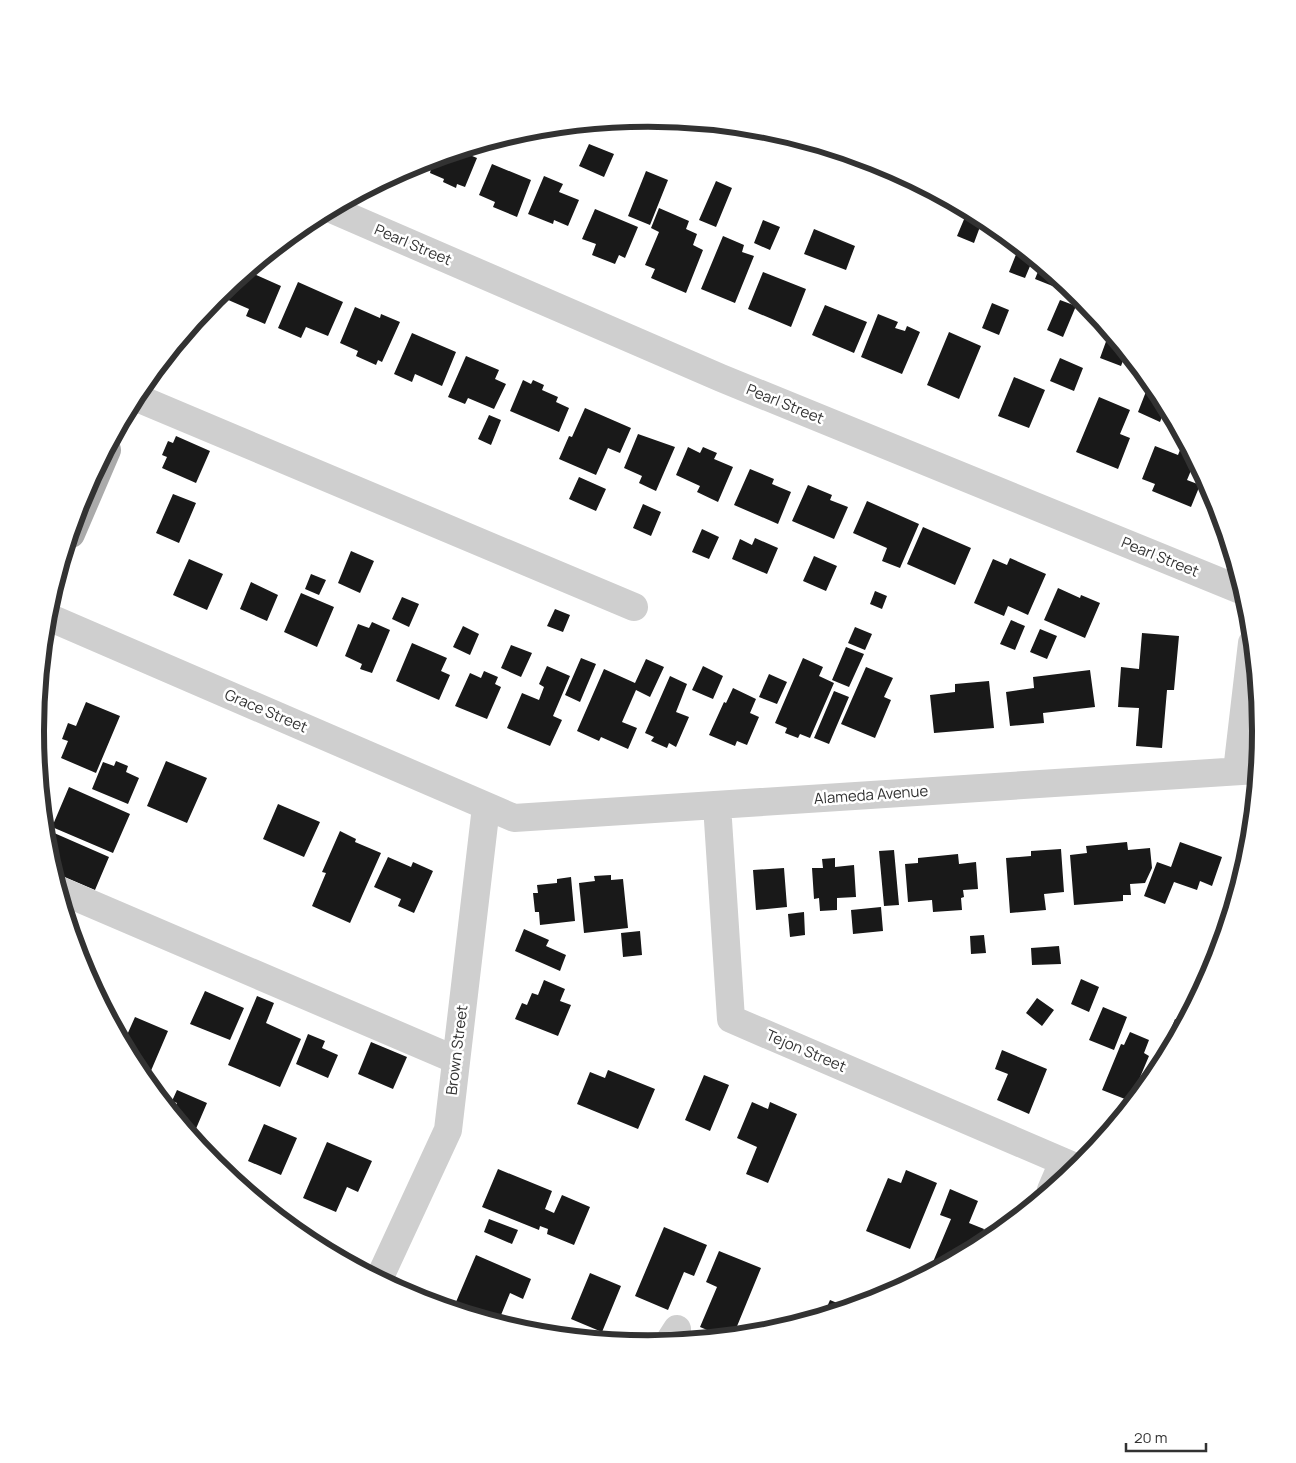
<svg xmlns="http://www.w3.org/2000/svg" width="1296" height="1463" viewBox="0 0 1296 1463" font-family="Manrope,sans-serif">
	<rect width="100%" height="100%" fill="#fff"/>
	<!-- building -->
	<path fill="#191919" d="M 526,131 L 522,140 L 511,135 Z
		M 589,144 L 614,154 L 604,177 L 579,166 Z
		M 460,151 L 477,158 L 465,187 L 457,184 L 456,188 L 443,182 L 444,179 L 430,173 L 431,169 L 419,164 Z
		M 492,164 L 531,180 L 517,217 L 493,207 L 495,202 L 479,195 Z
		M 646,171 L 668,180 L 650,225 L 628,216 Z
		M 544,176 L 563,184 L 559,192 L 579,200 L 568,226 L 554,220 L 553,224 L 528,214 Z
		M 716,181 L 732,188 L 716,227 L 699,220 Z
		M 659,208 L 689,221 L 686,229 L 697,234 L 693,245 L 703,250 L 686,293 L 651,278 L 655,269 L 645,265 L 659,232 L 651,228 Z
		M 595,209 L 638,227 L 625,258 L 619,255 L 615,264 L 592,255 L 596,244 L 582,239 Z
		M 965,217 L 981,224 L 974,243 L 957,236 Z
		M 763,220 L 780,227 L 770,250 L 754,243 Z
		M 814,229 L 855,246 L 846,270 L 804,254 Z
		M 723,236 L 744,245 L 742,252 L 754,256 L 735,303 L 701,289 Z
		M 1019,247 L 1033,259 L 1025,278 L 1009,272 Z
		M 1041,264 L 1071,290 L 1070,293 L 1035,279 Z
		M 247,271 L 281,286 L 265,324 L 246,316 L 249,309 L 226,299 L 234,282 Z
		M 763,272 L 806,289 L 791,327 L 748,309 Z
		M 298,282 L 343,302 L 328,336 L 306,327 L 301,338 L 278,328 Z
		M 1060,300 L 1076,306 L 1063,337 L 1047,330 Z
		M 992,303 L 1009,310 L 999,335 L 982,328 Z
		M 825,305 L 867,322 L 854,353 L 812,335 Z
		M 355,307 L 380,318 L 381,314 L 400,322 L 382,362 L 378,360 L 376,365 L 356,356 L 358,351 L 340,343 Z
		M 878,314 L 898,322 L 895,328 L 905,331 L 907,326 L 920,332 L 902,374 L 861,357 Z
		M 949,332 L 981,346 L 959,399 L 927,385 Z
		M 412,333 L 456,352 L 442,386 L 415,374 L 412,382 L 394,374 Z
		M 1108,336 L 1115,339 L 1126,353 L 1121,366 L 1100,358 Z
		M 466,356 L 499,370 L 495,379 L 506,384 L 494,409 L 468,398 L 465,404 L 448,397 Z
		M 1060,358 L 1083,368 L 1074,391 L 1050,381 Z
		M 1014,377 L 1045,390 L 1029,428 L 998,416 Z
		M 523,380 L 531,384 L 533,380 L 544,385 L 542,390 L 558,397 L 556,402 L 569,408 L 559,432 L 510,411 Z
		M 1147,389 L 1159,394 L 1166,407 L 1160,422 L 1138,412 Z
		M 1099,397 L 1130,410 L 1120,434 L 1130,438 L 1118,469 L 1076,452 Z
		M 585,408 L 631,428 L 620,453 L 608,448 L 596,475 L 559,459 L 569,436 L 572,437 Z
		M 489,415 L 501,420 L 491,445 L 478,439 Z
		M 638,434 L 675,447 L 656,491 L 639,483 L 642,476 L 624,468 Z
		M 176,436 L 210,451 L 196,483 L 162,468 L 167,457 L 162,455 L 168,441 L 173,443 Z
		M 1155,446 L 1178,455 L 1180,450 L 1192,455 L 1195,461 L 1187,480 L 1200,485 L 1191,507 L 1152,491 L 1155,484 L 1142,479 Z
		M 688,447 L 700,453 L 703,447 L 717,453 L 714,459 L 733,467 L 718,502 L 697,492 L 700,486 L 676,475 Z
		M 750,469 L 774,479 L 772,484 L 791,492 L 778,524 L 734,505 Z
		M 579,477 L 606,489 L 596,511 L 569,499 Z
		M 808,485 L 832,495 L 830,500 L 848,507 L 834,539 L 792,521 Z
		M 173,494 L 196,503 L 179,543 L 156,533 Z
		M 867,501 L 919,524 L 900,568 L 882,561 L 887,548 L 853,533 Z
		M 643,504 L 661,512 L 651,536 L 633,528 Z
		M 923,527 L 971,548 L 955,585 L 907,564 Z
		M 702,529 L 719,537 L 709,559 L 692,552 Z
		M 755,538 L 778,548 L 767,574 L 732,559 L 740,539 L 752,545 Z
		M 351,551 L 374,561 L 360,593 L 338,583 Z
		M 814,556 L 837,566 L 826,591 L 803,581 Z
		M 1010,558 L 1046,574 L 1028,615 L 1008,606 L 1004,616 L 974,603 L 993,559 L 1007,565 Z
		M 189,559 L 223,574 L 207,610 L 173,595 Z
		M 311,574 L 326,580 L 319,595 L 305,589 Z
		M 251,582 L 278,595 L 267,621 L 240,609 Z
		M 1058,588 L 1080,598 L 1081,595 L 1100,603 L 1085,638 L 1044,620 Z
		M 875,591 L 887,596 L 882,609 L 870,604 Z
		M 301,593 L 334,607 L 317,647 L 284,632 Z
		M 402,597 L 419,604 L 409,627 L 392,619 Z
		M 555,609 L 570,615 L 563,632 L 547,626 Z
		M 1011,620 L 1025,626 L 1015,650 L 1000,644 Z
		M 372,622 L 390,630 L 372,673 L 360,669 L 362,664 L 345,656 L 358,624 L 369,628 Z
		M 463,626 L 479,634 L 470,655 L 453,647 Z
		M 855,627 L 872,634 L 865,650 L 848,643 Z
		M 1040,629 L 1057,636 L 1047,659 L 1030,652 Z
		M 1142,633 L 1179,636 L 1174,690 L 1167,690 L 1162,748 L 1136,746 L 1139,708 L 1118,707 L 1121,667 L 1139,669 Z
		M 412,643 L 447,658 L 441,671 L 450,675 L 439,700 L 396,681 Z
		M 511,645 L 532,653 L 521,677 L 501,668 Z
		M 846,647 L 864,654 L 849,687 L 832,680 Z
		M 581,658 L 596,664 L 580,702 L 565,695 Z
		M 803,658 L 823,667 L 819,676 L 834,683 L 810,738 L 800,734 L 798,738 L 785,733 L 787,728 L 775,723 Z
		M 646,659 L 664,667 L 650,697 L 636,690 L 622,722 L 637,728 L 628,749 L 601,737 L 599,741 L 577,731 L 604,669 L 635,683 Z
		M 547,666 L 570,676 L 553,716 L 562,720 L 550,746 L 507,728 L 522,693 L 539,700 L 544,687 L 539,684 Z
		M 703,666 L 723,676 L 713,699 L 692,690 Z
		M 866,667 L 893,678 L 884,697 L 891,700 L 875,738 L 841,724 Z
		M 1090,670 L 1095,707 L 1043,713 L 1044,723 L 1010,726 L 1006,692 L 1034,688 L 1033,677 Z
		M 484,671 L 498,677 L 495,684 L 501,687 L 487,719 L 455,706 L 470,673 L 481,678 Z
		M 769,674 L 787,682 L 777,704 L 759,697 Z
		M 670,676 L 687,684 L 676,712 L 689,717 L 676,747 L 669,743 L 667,748 L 651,741 L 654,737 L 645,733 Z
		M 989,681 L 994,728 L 934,733 L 930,695 L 955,692 L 955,684 Z
		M 733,688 L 756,699 L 750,713 L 759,717 L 747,745 L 737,741 L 735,746 L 709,735 L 724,702 L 726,703 Z
		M 834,691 L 849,697 L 829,744 L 814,738 Z
		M 86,702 L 120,716 L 96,773 L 61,758 L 68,741 L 62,739 L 68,723 L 76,726 Z
		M 116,761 L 128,766 L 126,772 L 139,778 L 128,804 L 92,789 L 103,762 L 114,766 Z
		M 166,761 L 207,778 L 187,823 L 147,806 Z
		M 69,787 L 130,814 L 113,853 L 52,827 Z
		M 278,804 L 320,822 L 304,857 L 263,839 Z
		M 45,829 L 109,857 L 95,890 L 53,872 L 47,851 Z
		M 340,831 L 356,839 L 355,842 L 381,853 L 350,923 L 312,906 L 326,873 L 322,872 Z
		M 1127,842 L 1128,850 L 1150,848 L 1152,868 L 1145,883 L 1130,884 L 1131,895 L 1123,895 L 1123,901 L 1074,905 L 1070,855 L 1087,853 L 1086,846 Z
		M 1180,842 L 1222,857 L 1212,886 L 1200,881 L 1197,890 L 1174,882 L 1165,904 L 1144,896 L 1157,862 L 1171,867 Z
		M 1249,844 L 1249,851 L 1246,862 L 1243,861 Z
		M 1061,849 L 1064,892 L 1044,894 L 1046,910 L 1010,913 L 1006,858 L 1031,856 L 1031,851 Z
		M 894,850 L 899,905 L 884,906 L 879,851 Z
		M 958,854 L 959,864 L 976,862 L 978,889 L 963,890 L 964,897 L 961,898 L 962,910 L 933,912 L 932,900 L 908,902 L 905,864 L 918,863 L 918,858 Z
		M 388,857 L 411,867 L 413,862 L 433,871 L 414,913 L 398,906 L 401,899 L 374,887 Z
		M 835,858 L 835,867 L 854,865 L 856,897 L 837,898 L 837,910 L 820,911 L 819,898 L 814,899 L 812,868 L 823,868 L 822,859 Z
		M 784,868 L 787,907 L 756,910 L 753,870 Z
		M 611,875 L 611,880 L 623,879 L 628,928 L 584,933 L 579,883 L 595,881 L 594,876 Z
		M 571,877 L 575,921 L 540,925 L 539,912 L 535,912 L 533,893 L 538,893 L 537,885 L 557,883 L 557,879 Z
		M 881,907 L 883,931 L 853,934 L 851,910 Z
		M 804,912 L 805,935 L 790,937 L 788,914 Z
		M 524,929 L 549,940 L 546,946 L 566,955 L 560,971 L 515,951 Z
		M 640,931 L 642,955 L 623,957 L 621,933 Z
		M 984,935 L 986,953 L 971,954 L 970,936 Z
		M 1059,946 L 1061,964 L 1032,965 L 1031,948 Z
		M 1081,979 L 1099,987 L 1089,1012 L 1071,1004 Z
		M 544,980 L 565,989 L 560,1001 L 571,1005 L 558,1036 L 515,1019 L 522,1003 L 527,1005 L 532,993 L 538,995 Z
		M 205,991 L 244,1008 L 230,1040 L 190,1024 Z
		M 257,996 L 274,1003 L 266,1023 L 301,1039 L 280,1087 L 228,1065 Z
		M 1037,998 L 1054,1010 L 1042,1026 L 1026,1013 Z
		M 1103,1007 L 1127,1017 L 1114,1050 L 1089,1040 Z
		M 135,1017 L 168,1031 L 147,1080 L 138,1072 L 123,1044 Z
		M 1175,1019 L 1184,1023 L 1158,1072 L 1149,1083 Z
		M 1130,1032 L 1149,1040 L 1144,1053 L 1149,1056 L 1130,1101 L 1102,1090 L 1121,1044 L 1124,1045 Z
		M 308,1034 L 325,1041 L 322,1048 L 338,1055 L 328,1078 L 296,1064 Z
		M 371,1042 L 407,1057 L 393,1089 L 358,1074 Z
		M 1002,1050 L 1047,1069 L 1029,1114 L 997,1100 L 1008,1074 L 995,1069 Z
		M 608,1070 L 655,1089 L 638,1129 L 577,1104 L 590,1072 L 605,1078 Z
		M 704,1075 L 729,1085 L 710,1131 L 685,1120 Z
		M 177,1090 L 207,1103 L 192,1138 L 172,1114 L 177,1103 L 172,1101 Z
		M 752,1102 L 768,1109 L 770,1102 L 797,1114 L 768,1183 L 746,1174 L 757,1147 L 737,1138 Z
		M 264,1124 L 297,1138 L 281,1175 L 248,1161 Z
		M 327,1142 L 372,1161 L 358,1192 L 347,1187 L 336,1212 L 303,1198 Z
		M 498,1169 L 552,1191 L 545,1209 L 554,1213 L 562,1195 L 590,1207 L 574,1245 L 547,1234 L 548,1229 L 540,1226 L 539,1230 L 482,1207 Z
		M 906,1170 L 937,1183 L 910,1249 L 866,1231 L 888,1178 L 901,1183 Z
		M 950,1189 L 978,1201 L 969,1223 L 984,1229 L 976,1248 L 933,1271 L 930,1269 L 951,1219 L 940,1215 Z
		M 489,1219 L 518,1230 L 512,1244 L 484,1232 Z
		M 664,1227 L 707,1245 L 694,1276 L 684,1272 L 668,1310 L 635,1296 Z
		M 719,1251 L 761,1268 L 733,1336 L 724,1337 L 700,1327 L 717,1287 L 706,1282 Z
		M 476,1255 L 531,1279 L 523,1299 L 510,1293 L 499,1320 L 456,1302 Z
		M 590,1273 L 621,1286 L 602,1332 L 571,1319 Z
		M 830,1300 L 849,1308 L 823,1316 Z"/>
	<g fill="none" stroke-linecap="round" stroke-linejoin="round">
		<!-- minor -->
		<path stroke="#cfcfcf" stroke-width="28" d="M 331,209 L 721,378 L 1243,591
			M 135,397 L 634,607
			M 46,616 L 514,818 L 1257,770
			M 1237,771 L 1252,643
			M 717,805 L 731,1019 L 1078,1168
			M 59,890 L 456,1060
			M 1051,1190 L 1063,1162
			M 379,1279 L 448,1130 L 486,807
			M 668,1343 L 677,1329"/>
		<!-- major -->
		<path stroke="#aaa" stroke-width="28" d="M 71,534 L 107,450"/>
	</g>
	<g text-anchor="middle" stroke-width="5" stroke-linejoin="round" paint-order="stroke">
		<!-- street labels -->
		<g font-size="15" fill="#323232" stroke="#fff">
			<text transform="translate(413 245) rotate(23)" y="5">Pearl Street</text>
			<text transform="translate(785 404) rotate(22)" y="5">Pearl Street</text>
			<text transform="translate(1160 557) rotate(22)" y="5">Pearl Street</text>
			<text transform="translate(266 711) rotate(23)" y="5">Grace Street</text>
			<text transform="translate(871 795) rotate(-4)" y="5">Alameda Avenue</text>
			<text transform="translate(457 1050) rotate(-83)" y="5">Brown Street</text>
			<text transform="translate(806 1051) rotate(23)" y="5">Tejon Street</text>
		</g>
	</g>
	<!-- crop -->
	<path d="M0 0H1296V1463H0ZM44 731a604 604 0 1 1 1208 0a604 604 0 1 1-1208 0Z" fill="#fff" fill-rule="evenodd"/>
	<path fill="none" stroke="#323232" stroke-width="6" d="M44 731a604 604 0 1 1 1208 0a604 604 0 1 1-1208 0Z"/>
	<!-- scale -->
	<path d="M1126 1443v8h80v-8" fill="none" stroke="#323232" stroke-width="2.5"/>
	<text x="1134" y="1443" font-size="15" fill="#323232" stroke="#ffffff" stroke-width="4" paint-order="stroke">20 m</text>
</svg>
